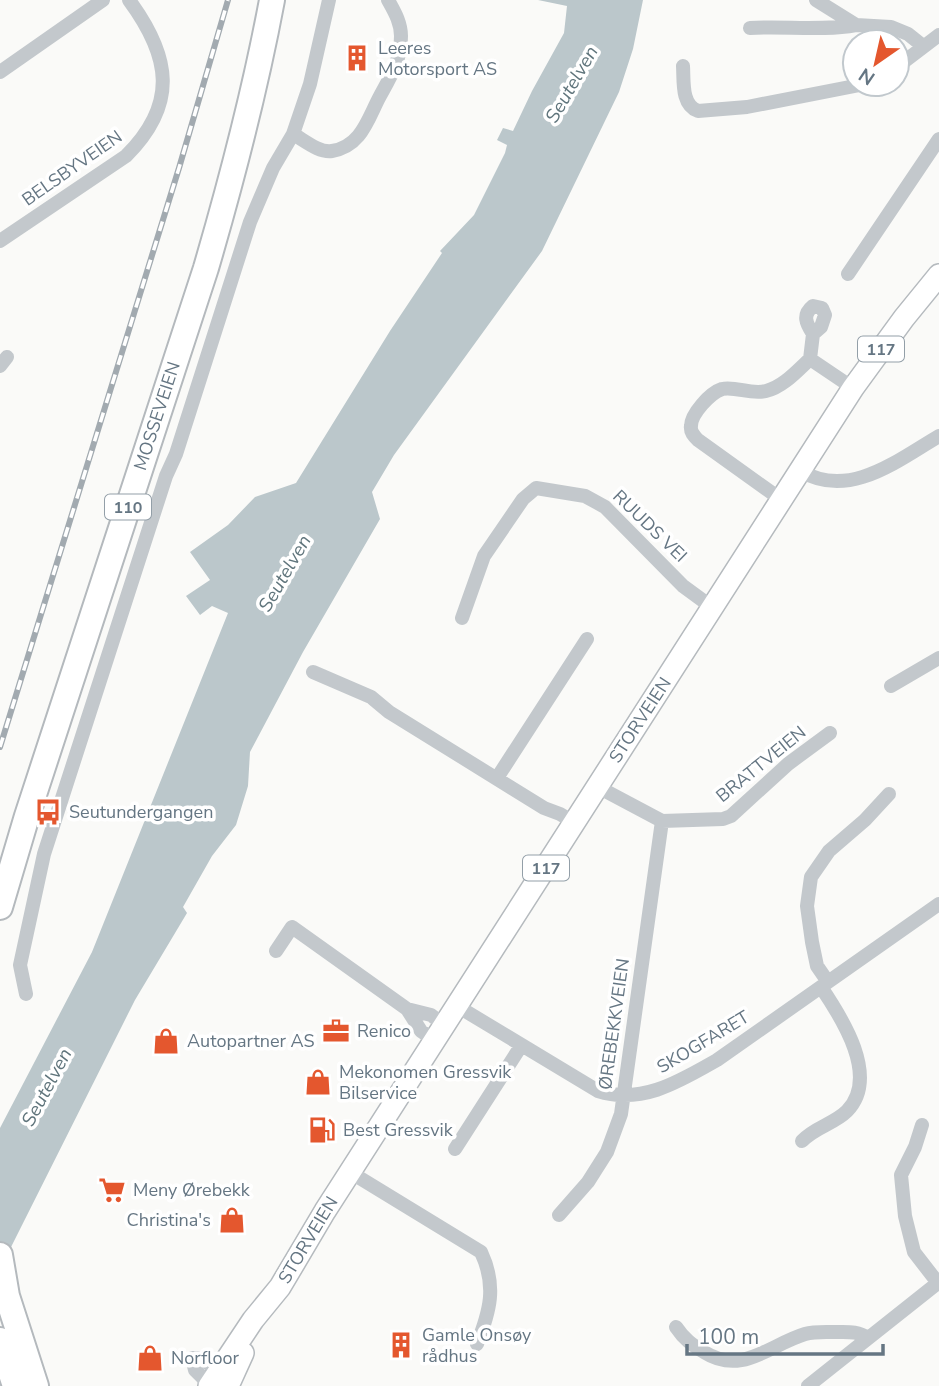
<svg xmlns="http://www.w3.org/2000/svg" width="939" height="1386" viewBox="0 0 939 1386" font-family="'Nunito Sans',sans-serif">
	<rect width="100%" height="100%" fill="#fafaf8"/>
	<!-- water -->
	<path fill="#bbc7cb" d="M 538,0 L 643,0 L 633,49 L 619,92 L 542,251 L 394,455 L 372,492 L 380,519 L 303,652 L 250,752 L 248,786 L 236,825 L 212,856 L 183,907 L 187,913 L 135,1000 L 0,1269 L 0,1128 L 92,952 L 228,613 L 212,606 L 200,615 L 186,596 L 210,580 L 190,552 L 228,525 L 255,497 L 296,483 L 390,331 L 442,253 L 440,251 L 474,215 L 505,153 L 507,145 L 497,140 L 503,128 L 513,131 L 532,91 L 564,33 L 567,6 Z"/>
	<g fill="none" stroke-linecap="round" stroke-linejoin="round">
		<!-- primary casing -->
		<g stroke="#b5babe" stroke-width="24">
			<path id="primary" d="M 209,1386 L 253,1320 L 280,1287 L 325,1211 L 853,388 L 904,318 L 939,275
				M 228,1386 L 243,1353"/>
		</g>
		<!-- highway casing -->
		<g stroke="#b4b9bd" stroke-width="28">
			<path id="highway" d="M 0,907 L 27,816 L 206,268 C 232,179 255,91 272,0
				M 0,1255 L 7,1296 L 36,1386
				M 0,1340 L 15,1386"/>
		</g>
		<!-- street -->
		<path stroke="#c3c8cc" stroke-width="14" d="M 816,0 L 856,25 L 891,27 L 908,34 L 923,46
			M 750,28 C 785,26 823,31 856,25
			M 683,66 C 684,81 681,105 698,111 L 747,107 L 865,84
			M 897,67 L 939,35
			M 0,72 L 103,0
			M 293,134 C 304,140 319,153 332,151 C 362,146 368,118 380,96 C 391,76 401,60 401,36 C 401,22 394,11 388,0
			M 0,241 L 126,156 C 178,104 171,57 129,0
			M 848,274 L 939,139
			M 813,334 C 806,323 802,315 813,306 L 822,308 L 825,315 L 821,327 L 813,334 L 810,359 L 853,388
			M 0,366 L 7,357
			M 801,471 C 849,500 898,460 939,436
			M 772,493 L 698,440 C 694,436 690,432 691,426 C 691,414 710,393 722,389 C 736,386 751,395 766,391 C 783,387 797,371 810,359
			M 462,618 L 484,556 L 523,499 L 536,488 L 585,496 L 605,507 L 683,586 L 713,608
			M 313,672 L 371,697 L 389,712 L 544,808 L 560,814 L 575,823
			M 891,686 L 939,658
			M 497,778 L 587,639
			M 598,787 L 662,821 L 723,819 L 731,816 L 788,764 L 830,733
			M 276,951 L 292,927 L 407,1009 L 431,1015 L 444,1025
			M 828,982 L 817,966 L 812,942 L 807,906 L 811,877 L 829,851 L 865,820 L 889,794
			M 26,994 L 20,965 L 44,854 L 166,476 L 176,454 L 250,222 L 273,168 L 293,134 L 310,84 L 329,0
			M 457,1006 L 598,1091 C 642,1105 680,1081 717,1060 L 939,904
			M 407,1009 L 421,1031 L 434,1040
			M 922,1125 L 915,1147 L 901,1175 L 905,1216 L 914,1252 L 938,1283
			M 802,1141 C 815,1127 834,1124 847,1111 C 880,1077 842,1018 821,987
			M 455,1149 L 521,1046
			M 350,1172 L 481,1252 C 497,1286 490,1311 477,1344
			M 559,1215 L 588,1182 L 607,1152 L 621,1114 L 662,821
			M 676,1327 C 684,1339 692,1345 704,1352 C 742,1376 769,1345 805,1334 C 815,1331 826,1332 837,1332 C 848,1332 858,1331 868,1338
			M 211,1386 L 195,1370 L 192,1358 L 202,1358 L 224,1376
			M 808,1386 L 939,1282"/>
		<!-- primary -->
		<use href="#primary" stroke="#fff" stroke-width="21"/>
		<!-- highway -->
		<use href="#highway" stroke="#fff" stroke-width="24"/>
		<!-- rail casing -->
		<g stroke="#a2aab0" stroke-width="6">
			<path id="rail" d="M 0,747 L 179,168 L 228,0"/>
		</g>
		<!-- rail -->
		<use href="#rail" stroke="#fff" stroke-width="3.5" stroke-dasharray="10" stroke-linecap="butt"/>
	</g>
	<!-- icons -->
	<defs>
		<g id="building-bare" transform="scale(2.1)"><path d="M-4-6H4V6H1V3H-1V6H-4ZM-2.5-4.3h1.7v1.8h-1.7ZM.8-4.3h1.7v1.8H.8ZM-2.5-1h1.7V.8h-1.7ZM.8-1h1.7V.8H.8Z" fill="#e4572e" stroke="#fff" stroke-width="2.5" paint-order="stroke"/></g>
		<g id="bus-bare" transform="scale(2.1)"><path d="M-5-6H5V4H4V6H2V4H-2V6H-4V4H-5ZM-3.5-4V0h7V-4ZM-3.5 1.2v1.5H-2V1.2ZM2 1.2v1.5H3.5V1.2Z" fill="#e4572e" stroke="#fff" stroke-width="2.5" paint-order="stroke"/></g>
		<g id="office-bare" transform="scale(2.1)"><path d="M-6-3h4V-5.5h4V-3h4V5H-6ZM-1-4.5V-3h2v-1.5ZM-6 0V1H6V0Z" fill="#e4572e" stroke="#fff" stroke-width="2.5" paint-order="stroke"/></g>
		<g id="shop-bare" transform="scale(2.1)"><path d="M-5-2.5h2.3a2.7 3.5 0 0 1 5.4 0H5L5.5 6h-11ZM-1.5-2.5h3a1.5 2.3 0 0 0-3 0Z" fill="#e4572e" stroke="#fff" stroke-width="2.5" paint-order="stroke"/></g>
		<g id="fuel-bare" transform="scale(2.1)"><path d="M-5.5-6h7V0h2V4h1.3V-2.5L3-4.5l.8-.8L6-3V5H2.5V1h-1V6h-7ZM-4.2-4.7v3.2H.2V-4.7Z" fill="#e4572e" stroke="#fff" stroke-width="2.5" paint-order="stroke"/></g>
		<g id="supermarket-bare" transform="scale(2.1)"><path d="M-6-5.5h2.5l.6 2H6L4.5 2H-2.5L-4.4-4H-6ZM-1.5 3.2a1.3 1.3 0 1 0 .1 0ZM3 3.2a1.3 1.3 0 1 0 .1 0Z" fill="#e4572e" stroke="#fff" stroke-width="2.5" paint-order="stroke"/></g>
	</defs>
	<g fill-rule="evenodd">
		<use href="#building-bare" x="357" y="58"/>
		<use href="#bus-bare" x="48" y="812"/>
		<use href="#office-bare" x="336" y="1031"/>
		<use href="#shop-bare" x="166" y="1041"/>
		<use href="#shop-bare" x="318" y="1082"/>
		<use href="#fuel-bare" x="322" y="1130"/>
		<use href="#supermarket-bare" x="112" y="1190"/>
		<use href="#shop-bare" x="232" y="1220"/>
		<use href="#building-bare" x="401" y="1345"/>
		<use href="#shop-bare" x="150" y="1358"/>
	</g>
	<g text-anchor="middle" stroke-width="7" stroke-linejoin="round" paint-order="stroke">
		<!-- shield labels -->
		<g fill="#fff" stroke="#939fa8" stroke-width="2">
			<rect x="858" y="336.5" width="46" height="25" rx="5"/>
			<rect x="105" y="494.5" width="46" height="25" rx="5"/>
			<rect x="523" y="855.5" width="46" height="25" rx="5"/>
		</g>
		<g font-size="16" font-weight="bold" fill="#657683">
			<text x="881" y="355">117</text>
			<text x="128" y="513">110</text>
			<text x="546" y="874">117</text>
		</g>
		<!-- poi labels -->
		<g font-size="18" fill="#657683" stroke="#fff" text-anchor="start">
			<text x="378" y="54">Leeres<tspan x="378" dy="21">Motorsport AS</tspan></text>
			<text x="69" y="818">Seutundergangen</text>
			<text x="357" y="1037">Renico</text>
			<text x="187" y="1047">Autopartner AS</text>
			<text x="339" y="1078">Mekonomen Gressvik<tspan x="339" dy="21">Bilservice</tspan></text>
			<text x="343" y="1136">Best Gressvik</text>
			<text x="133" y="1196">Meny Ørebekk</text>
			<text x="211" y="1226" text-anchor="end">Christina's</text>
			<text x="422" y="1341">Gamle Onsøy<tspan x="422" dy="21">rådhus</tspan></text>
			<text x="171" y="1364">Norfloor</text>
		</g>
		<!-- street labels -->
		<g font-size="18" fill="#657683" stroke="#fff">
			<text transform="translate(72 168) rotate(-35)" y="6">BELSBYVEIEN</text>
			<text transform="translate(157 416) rotate(-72)" y="6">MOSSEVEIEN</text>
			<text transform="translate(650 526) rotate(44)" y="6">RUUDS VEI</text>
			<text transform="translate(640 720) rotate(-57)" y="6">STORVEIEN</text>
			<text transform="translate(761 764) rotate(-39)" y="6">BRATTVEIEN</text>
			<text transform="translate(614 1024) rotate(-82)" y="6">ØREBEKKVEIEN</text>
			<text transform="translate(703 1042) rotate(-31)" y="6">SKOGFARET</text>
			<text transform="translate(308 1240) rotate(-59)" y="6">STORVEIEN</text>
		</g>
		<!-- water labels -->
		<g font-size="19" font-style="italic" fill="#60757c" stroke="#fff">
			<text transform="translate(571 84) rotate(-60)" y="7">Seutelven</text>
			<text transform="translate(284 573) rotate(-60)" y="7">Seutelven</text>
			<text transform="translate(46 1087) rotate(-62)" y="7">Seutelven</text>
		</g>
	</g>
	<!-- north arrow -->
	<g transform="translate(876 63) rotate(214)"><circle r="33" fill="#ffffff" stroke="#c1c8cd" stroke-width="2"/>
	<path d="M0-5L12 26L0 18L-12 26Z" fill="#e4572e"/>
	<text y="-10" font-size="19" font-weight="bold" text-anchor="middle" fill="#657683">N</text>
	</g>
	<!-- scale -->
	<path d="M687 1344v10h196v-10" fill="none" stroke="#657683" stroke-width="3.5"/>
	<text x="698" y="1344" font-size="21" fill="#657683" stroke="#ffffff" stroke-width="5" paint-order="stroke">100 m</text>
</svg>
